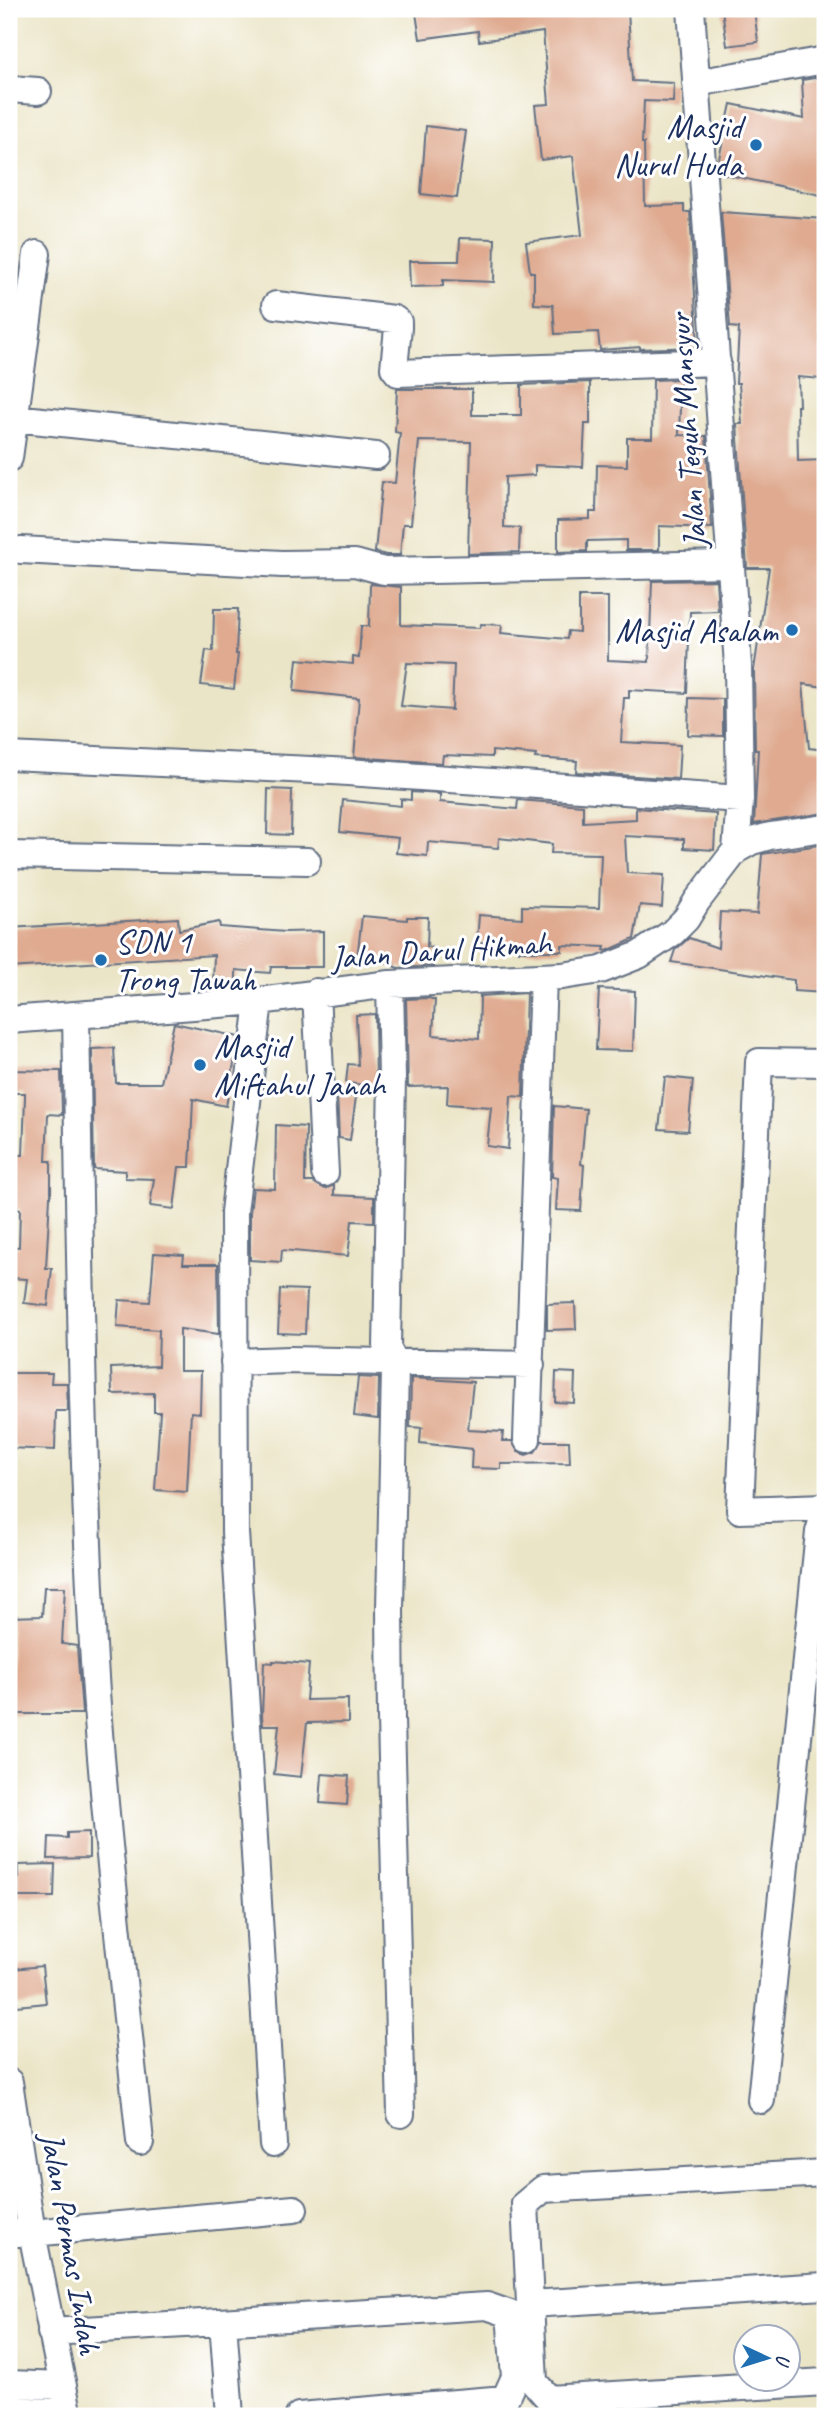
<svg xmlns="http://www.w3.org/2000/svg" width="834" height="2425" viewBox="0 0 834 2425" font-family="Caveat,sans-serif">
	<rect width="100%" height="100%" fill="#fff"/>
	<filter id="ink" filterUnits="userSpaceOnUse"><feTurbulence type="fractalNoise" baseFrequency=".0143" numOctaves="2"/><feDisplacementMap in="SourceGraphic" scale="14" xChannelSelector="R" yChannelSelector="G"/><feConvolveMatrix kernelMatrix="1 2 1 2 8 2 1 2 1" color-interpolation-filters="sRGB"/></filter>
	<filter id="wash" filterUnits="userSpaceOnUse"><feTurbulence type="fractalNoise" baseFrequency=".00686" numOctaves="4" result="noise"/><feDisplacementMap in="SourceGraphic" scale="28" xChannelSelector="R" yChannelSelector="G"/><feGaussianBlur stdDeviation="1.57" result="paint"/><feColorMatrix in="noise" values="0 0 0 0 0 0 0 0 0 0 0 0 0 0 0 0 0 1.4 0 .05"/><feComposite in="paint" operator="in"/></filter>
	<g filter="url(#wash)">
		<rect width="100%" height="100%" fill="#ebe5c7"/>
		<g id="blocks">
			<!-- building -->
			<path fill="#dfaa90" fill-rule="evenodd" d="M 447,9 L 449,9 L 450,15 L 496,9 L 628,9 L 632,81 L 674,83 L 673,102 L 644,101 L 642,143 L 644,143 L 645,206 L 684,205 L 684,212 L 690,212 L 698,347 L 640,349 L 640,347 L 600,350 L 598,332 L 555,334 L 553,305 L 534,304 L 534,272 L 530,272 L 526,242 L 582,235 L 573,156 L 541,160 L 535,105 L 549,104 L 543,32 L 479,41 L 478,31 L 420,39 L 416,13 Z
				M 722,9 L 754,9 L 758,42 L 727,46 Z
				M 821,77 L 825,107 L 825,196 L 719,173 L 718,163 L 731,104 L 804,119 L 802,80 Z
				M 426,126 L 466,131 L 457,198 L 421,194 Z
				M 721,212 L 825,219 L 825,275 L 820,342 L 823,342 L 822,379 L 798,377 L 799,406 L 797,406 L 798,461 L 824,460 L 825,516 L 820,583 L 825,584 L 825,687 L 803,684 L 809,748 L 825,750 L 825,813 L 754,824 L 758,750 L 755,750 L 754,670 L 769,568 L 747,568 L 737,424 L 742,424 L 739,383 L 736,383 L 739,328 L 730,327 Z
				M 460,238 L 495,239 L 494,282 L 443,280 L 443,286 L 410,287 L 409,261 L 459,261 Z
				M 681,379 L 679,435 L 706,436 L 712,528 L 659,526 L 659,550 L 626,550 L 626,540 L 587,541 L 587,551 L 558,552 L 558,520 L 590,519 L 590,512 L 596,512 L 597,465 L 627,466 L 627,438 L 652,438 L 653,380 Z
				M 590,382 L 590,424 L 585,424 L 583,467 L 535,465 L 535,475 L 505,477 L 504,527 L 520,528 L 519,552 L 468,554 L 471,442 L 419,441 L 411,524 L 403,524 L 400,555 L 386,555 L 375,552 L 382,482 L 395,483 L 400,433 L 395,432 L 397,389 L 472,389 L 472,415 L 521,415 L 521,385 Z
				M 716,580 L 718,611 L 690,612 L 687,693 L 629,690 L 629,698 L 624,698 L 621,742 L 680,745 L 678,779 L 576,772 L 577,761 L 535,758 L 536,755 L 492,751 L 492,757 L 443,755 L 442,763 L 354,757 L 359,698 L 294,691 L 297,659 L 353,664 L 353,657 L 359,658 L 361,626 L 369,626 L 370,586 L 371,584 L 401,587 L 401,625 L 480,628 L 481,624 L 502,625 L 501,633 L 567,639 L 568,631 L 579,632 L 579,597 L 608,597 L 608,660 L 649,662 L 652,581 ZM 407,663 L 454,665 L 452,710 L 401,706 Z
				M 214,609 L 238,609 L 236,654 L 238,654 L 234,689 L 201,685 L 206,650 L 213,651 Z
				M 689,698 L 723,699 L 723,736 L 688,735 Z
				M 268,789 L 292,790 L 291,835 L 267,834 Z
				M 411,792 L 440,794 L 440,802 L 517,809 L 518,800 L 583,805 L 583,822 L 636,819 L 636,808 L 716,814 L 714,850 L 684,848 L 684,839 L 625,836 L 627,873 L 664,875 L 662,907 L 640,905 L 634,939 L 607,951 L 604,950 L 605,947 L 562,945 L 562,951 L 519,951 L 520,945 L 477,942 L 479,915 L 522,918 L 522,906 L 599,908 L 601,854 L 551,853 L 552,844 L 499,838 L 498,848 L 428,842 L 427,856 L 396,853 L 398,838 L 340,832 L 343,800 L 401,806 L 401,799 L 411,800 Z
				M 825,844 L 825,993 L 794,991 L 794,980 L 671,962 L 675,950 L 689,938 L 718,948 L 720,912 L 757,914 L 762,854 Z
				M 362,916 L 407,920 L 407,917 L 428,917 L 427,947 L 435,948 L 433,966 L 398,968 L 393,966 L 394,963 L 357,959 Z
				M 178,918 L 179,930 L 219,922 L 220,927 L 286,932 L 323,931 L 323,967 L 271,967 L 270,973 L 236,970 L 236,985 L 213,985 L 214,955 L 9,968 L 9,928 Z
				M 599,989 L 635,991 L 633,1051 L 596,1050 Z
				M 526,993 L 523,1097 L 511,1096 L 508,1149 L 487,1146 L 491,1107 L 447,1104 L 448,1086 L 408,1087 L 406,999 L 429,998 L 435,1000 L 433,1035 L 479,1039 L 480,996 Z
				M 375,1014 L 376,1086 L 346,1083 L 348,1064 L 358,1065 L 356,1015 Z
				M 174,1023 L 239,1037 L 226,1106 L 193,1099 L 190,1167 L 179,1167 L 174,1209 L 150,1206 L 154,1179 L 125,1178 L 125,1171 L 94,1169 L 92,1049 L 114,1048 L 116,1083 L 161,1083 Z
				M 9,1070 L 61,1071 L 62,1115 L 48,1114 L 46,1161 L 51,1161 L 51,1197 L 50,1197 L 46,1268 L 52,1268 L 48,1306 L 24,1303 L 27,1279 L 9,1278 L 9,1246 L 19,1247 L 20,1209 L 9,1209 L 9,1155 L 23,1155 L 25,1097 L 25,1093 L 9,1093 Z
				M 665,1077 L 693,1080 L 688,1131 L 659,1129 Z
				M 337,1094 L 356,1097 L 350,1140 L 339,1138 Z
				M 554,1106 L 586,1109 L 581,1164 L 584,1165 L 581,1211 L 556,1210 L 558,1178 L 552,1177 Z
				M 276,1125 L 306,1127 L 305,1182 L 313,1182 L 325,1189 L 334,1185 L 334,1195 L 374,1197 L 374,1222 L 352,1221 L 348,1256 L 282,1250 L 281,1262 L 250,1260 L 250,1213 L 253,1188 L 275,1189 Z
				M 154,1253 L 184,1255 L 183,1264 L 218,1264 L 219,1334 L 180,1329 L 180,1371 L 201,1371 L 200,1413 L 191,1412 L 187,1492 L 155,1490 L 160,1412 L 154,1412 L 154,1393 L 112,1394 L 111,1368 L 158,1366 L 159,1330 L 117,1327 L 119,1300 L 150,1302 Z
				M 280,1289 L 307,1290 L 305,1334 L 278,1333 Z
				M 575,1303 L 576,1329 L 547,1330 L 547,1304 Z
				M 556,1372 L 575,1373 L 574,1403 L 555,1402 Z
				M 9,1373 L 52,1373 L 51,1383 L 67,1383 L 68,1411 L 56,1411 L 55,1450 L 9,1448 Z
				M 358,1377 L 379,1378 L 378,1419 L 354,1416 Z
				M 411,1378 L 473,1382 L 468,1430 L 503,1432 L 502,1441 L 512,1441 L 518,1452 L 526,1455 L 535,1452 L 542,1441 L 569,1441 L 570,1463 L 501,1464 L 501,1469 L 471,1468 L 472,1449 L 420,1443 L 421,1428 L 424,1428 L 410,1427 Z
				M 44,1587 L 65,1587 L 62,1644 L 77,1646 L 82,1714 L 9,1714 L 9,1684 L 12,1685 L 10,1617 L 42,1616 Z
				M 273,1661 L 309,1664 L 306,1700 L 348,1699 L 348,1722 L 307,1723 L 301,1777 L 274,1774 L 279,1725 L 263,1725 L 262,1716 L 264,1662 L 273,1663 Z
				M 322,1774 L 349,1776 L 347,1805 L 320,1803 Z
				M 89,1832 L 89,1858 L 48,1859 L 49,1837 L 67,1838 L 67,1833 Z
				M 55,1864 L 54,1897 L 18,1897 L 18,1865 Z
				M 42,1966 L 46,2003 L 17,2006 L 13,1969 Z"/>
		</g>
	</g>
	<g filter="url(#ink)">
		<use href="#blocks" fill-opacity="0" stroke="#646f83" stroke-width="2"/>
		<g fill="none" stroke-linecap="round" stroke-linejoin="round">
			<!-- minor casing -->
			<g stroke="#646f83" stroke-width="30">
				<path id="minor" d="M 691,9 L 738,665 L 740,799 L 736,850
					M 696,83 L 825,60
					M 9,89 L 38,91
					M 276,305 L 394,319 L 398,322 L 398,328 L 394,368 L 398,373 L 717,362
					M 14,418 L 376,456
					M 9,458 L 37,254
					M 21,550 L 282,564 L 355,563 L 384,571 L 729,564
					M 9,756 L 333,771 L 740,799
					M 9,855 L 307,861
					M 390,984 L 392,1078 L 387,1348 L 394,1361 L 395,1369 L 390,1608 L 391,1719 L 401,2114
					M 316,992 L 325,1173
					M 259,1001 L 234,1212 L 235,1532 L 273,2144
					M 76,1016 C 80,1232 81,1447 94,1662 C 104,1823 124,1982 140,2142
					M 9,1020 L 259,1001 L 390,984 L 562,976 L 601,970 L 639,955 L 672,933 L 686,919 L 697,901 L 736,850 L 752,841 L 770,836 L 825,828
					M 825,1063 L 759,1062 L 740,1510 L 825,1507
					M 234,1362 L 290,1360 L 531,1365
					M 527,1439 L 543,977
					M 9,2082 L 32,2233 L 69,2416
					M 761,2100 L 819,1532 L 825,1512
					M 825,2173 L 543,2189 L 525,2204 L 534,2382 L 549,2399 L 825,2382
					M 9,2233 L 32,2233 L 294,2209
					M 530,2304 L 825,2286
					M 223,2322 L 230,2416
					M 51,2332 L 487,2306 L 510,2314 L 515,2377 L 505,2399 L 299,2416
					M 9,2384 L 63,2386
					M 9,2410 L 69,2413"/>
			</g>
			<!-- minor -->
			<use href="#minor" stroke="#fff" stroke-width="26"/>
		</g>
	</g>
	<!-- markers -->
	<g fill="#1f6fb2" stroke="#fff" stroke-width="2.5">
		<circle cx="756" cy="145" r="7"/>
		<circle cx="792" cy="630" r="7"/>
		<circle cx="101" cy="960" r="7"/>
		<circle cx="200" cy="1065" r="7"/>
	</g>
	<g text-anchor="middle" stroke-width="6" stroke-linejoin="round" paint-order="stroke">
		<!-- poi labels -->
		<g font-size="33" fill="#1b2f5e" stroke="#fff" text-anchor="end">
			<text x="742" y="138">Masjid<tspan x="742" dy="38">Nurul Huda</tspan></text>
			<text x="778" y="642">Masjid Asalam</text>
			<text x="115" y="953" text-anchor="start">SDN 1<tspan x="115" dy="38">Trong Tawah</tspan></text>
			<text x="214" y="1058" text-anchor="start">Masjid<tspan x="214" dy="38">Miftahul Janah</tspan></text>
		</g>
		<!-- street labels -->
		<g font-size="33" fill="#1b2f5e" stroke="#fff">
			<text transform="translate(686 431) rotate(-94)" y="12">Jalan Teguh Mansyur</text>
			<text transform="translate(441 949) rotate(-4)" y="12">Jalan Darul Hikmah</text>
			<text transform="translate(72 2243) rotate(80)" y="12">Jalan Permas Indah</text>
		</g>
	</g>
	<!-- margin -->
	<rect width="834" height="2425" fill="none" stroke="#fff" stroke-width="35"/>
	<!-- north arrow -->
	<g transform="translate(767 2358) rotate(94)"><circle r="33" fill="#ffffff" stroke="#a4acbf" stroke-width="2"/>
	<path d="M0-5L12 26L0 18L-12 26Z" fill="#1f6fb2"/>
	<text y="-10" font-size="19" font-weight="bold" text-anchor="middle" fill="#1b2f5e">U</text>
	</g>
</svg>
